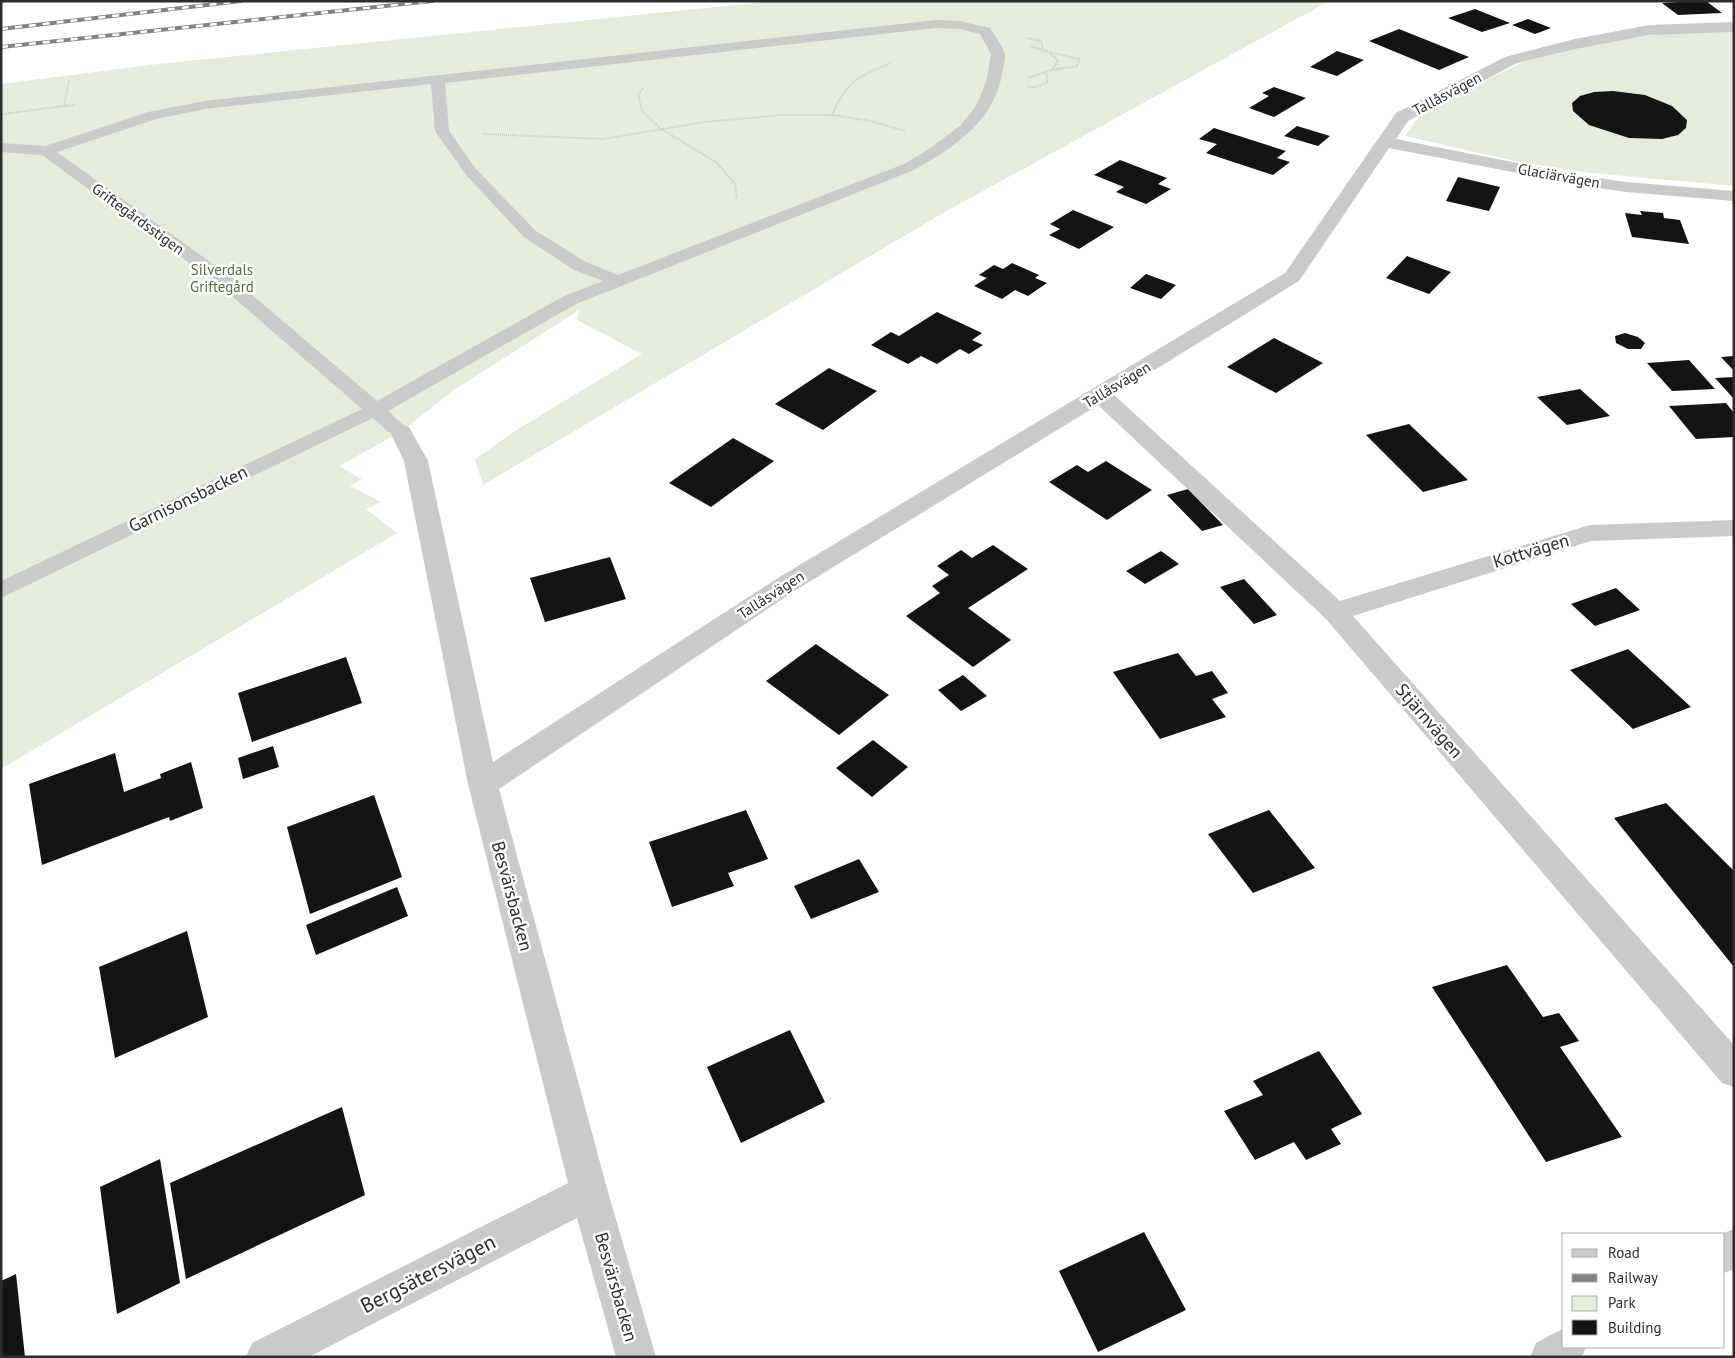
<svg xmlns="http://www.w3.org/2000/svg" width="1735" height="1358" viewBox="0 0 1735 1358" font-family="'PT Sans',sans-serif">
	<rect width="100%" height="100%" fill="#fff"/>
	<!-- green -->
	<path fill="#e5ecda" d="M 775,1 L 1329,1 L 943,213 L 483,485 L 475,459 L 518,429 L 642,354 L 577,320 L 579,310 L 451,392 L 401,432 L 339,466 L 362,479 L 350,486 L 381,502 L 366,509 L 397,533 L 1,769 L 1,84 L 158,64 Z
		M 1734,32 L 1734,186 L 1591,173 L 1519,162 L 1405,136 L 1422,112 L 1531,58 L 1595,43 L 1659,34 Z"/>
	<!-- building -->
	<path fill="#141414" d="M 1695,1 L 1706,1 L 1722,13 L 1678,15 L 1662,3 Z
		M 1475,9 L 1510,23 L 1482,32 L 1448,18 Z
		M 1528,19 L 1551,28 L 1535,34 L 1512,25 Z
		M 1399,29 L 1469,57 L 1439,70 L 1369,41 Z
		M 1337,51 L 1364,60 L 1337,76 L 1310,67 Z
		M 1274,87 L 1306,98 L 1274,117 L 1249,108 L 1269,96 L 1262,93 Z
		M 1613,91 L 1645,95 L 1672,106 L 1687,120 L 1686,128 L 1678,135 L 1662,139 L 1629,138 L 1589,125 L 1573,111 L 1572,103 L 1580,96 L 1594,92 Z
		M 1297,126 L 1330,136 L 1318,146 L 1284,136 Z
		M 1214,128 L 1286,151 L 1277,158 L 1290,162 L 1273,175 L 1206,153 L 1217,144 L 1199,139 Z
		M 1120,160 L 1167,178 L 1158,184 L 1171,189 L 1146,204 L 1116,192 L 1124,187 L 1094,175 Z
		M 1458,177 L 1500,187 L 1489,211 L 1446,201 Z
		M 1073,210 L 1114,227 L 1079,249 L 1049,235 L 1060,229 L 1050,224 Z
		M 1640,211 L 1663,213 L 1664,218 L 1680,220 L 1689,244 L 1632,237 L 1625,213 L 1642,215 Z
		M 1407,256 L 1451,272 L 1429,294 L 1386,278 Z
		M 1012,263 L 1039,275 L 1035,278 L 1047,283 L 1028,296 L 1015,290 L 1002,299 L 974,286 L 987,278 L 979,275 L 994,265 L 1003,269 Z
		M 1146,274 L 1176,285 L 1161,299 L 1130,288 Z
		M 937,312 L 982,333 L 972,340 L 983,345 L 969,354 L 960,349 L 937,364 L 921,356 L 908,364 L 871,345 L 891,332 L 899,336 Z
		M 1625,333 L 1638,337 L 1645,343 L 1641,349 L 1628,349 L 1616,343 L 1615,336 Z
		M 1274,338 L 1323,363 L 1276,393 L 1227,367 Z
		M 1734,356 L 1734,371 L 1721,357 Z
		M 1689,360 L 1715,389 L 1672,391 L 1647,363 Z
		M 829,368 L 877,391 L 823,430 L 775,404 Z
		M 1734,377 L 1734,399 L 1715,378 Z
		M 1580,389 L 1610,416 L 1567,425 L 1537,397 Z
		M 1726,403 L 1734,413 L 1734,437 L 1696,439 L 1669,406 Z
		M 1409,424 L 1468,480 L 1423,492 L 1366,435 Z
		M 733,438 L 774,461 L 711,507 L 669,483 Z
		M 1106,461 L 1152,490 L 1107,520 L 1049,482 L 1077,465 L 1088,472 Z
		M 1188,489 L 1223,525 L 1202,531 L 1167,495 Z
		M 993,545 L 1028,569 L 968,608 L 1011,640 L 973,667 L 906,616 L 940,593 L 932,586 L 949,575 L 937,566 L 961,550 L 972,558 Z
		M 1161,551 L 1179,564 L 1145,584 L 1126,571 Z
		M 610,557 L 626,599 L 545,622 L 530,578 Z
		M 1244,579 L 1277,615 L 1254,624 L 1220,587 Z
		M 1616,588 L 1640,610 L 1595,626 L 1571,604 Z
		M 816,644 L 889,695 L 839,735 L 766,681 Z
		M 1628,649 L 1691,707 L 1633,729 L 1570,670 Z
		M 1178,653 L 1196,676 L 1212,671 L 1228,693 L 1212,699 L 1226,717 L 1160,739 L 1113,672 Z
		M 346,657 L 362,703 L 252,742 L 238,693 Z
		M 963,675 L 987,696 L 961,711 L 938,690 Z
		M 873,740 L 908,767 L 872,797 L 836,768 Z
		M 273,746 L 279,767 L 243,779 L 238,758 Z
		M 115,753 L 124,792 L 161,778 L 160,774 L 191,762 L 203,808 L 170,821 L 169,817 L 42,865 L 29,784 Z
		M 374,795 L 402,877 L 310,914 L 287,827 Z
		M 1666,803 L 1734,871 L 1734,967 L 1614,818 Z
		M 746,810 L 768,859 L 728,873 L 734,886 L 672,907 L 649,842 Z
		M 1269,810 L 1315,868 L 1253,893 L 1208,834 Z
		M 859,859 L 879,892 L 811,919 L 794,886 Z
		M 397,887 L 408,916 L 316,955 L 306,925 Z
		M 187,931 L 208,1017 L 115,1058 L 99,967 Z
		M 1507,965 L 1543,1017 L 1559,1013 L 1579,1041 L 1560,1047 L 1622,1137 L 1546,1162 L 1432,987 Z
		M 790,1030 L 825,1102 L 741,1143 L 707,1067 Z
		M 1319,1051 L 1362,1114 L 1331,1129 L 1341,1144 L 1306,1160 L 1294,1142 L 1255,1160 L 1224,1111 L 1263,1095 L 1253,1081 Z
		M 342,1107 L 365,1195 L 186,1279 L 170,1183 Z
		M 160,1159 L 180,1283 L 117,1314 L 100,1187 Z
		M 1144,1232 L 1186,1310 L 1098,1352 L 1059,1271 Z
		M 16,1274 L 25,1357 L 1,1357 L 1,1281 Z"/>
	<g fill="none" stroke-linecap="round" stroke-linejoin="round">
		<!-- path -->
		<path stroke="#cacaca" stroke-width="2" stroke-dasharray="1 1" stroke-linecap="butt" d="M 1027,38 L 1041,41 L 1043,49
			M 1049,52 L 1079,59 L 1077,66 L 1052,70
			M 1028,78 L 1052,70 L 1058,61 L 1049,52 L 1030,46
			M 1028,87 L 1037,87 L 1048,82 L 1046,73
			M 643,88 L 638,95 L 642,111 L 661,129 L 716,162 L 735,184 L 737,199
			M 64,106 L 75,105
			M 4,114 L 64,106 L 69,80
			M 832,115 C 848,79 857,78 891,63
			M 484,134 L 603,139 L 705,122 L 782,115 L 832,115 L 871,121 L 905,131"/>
		<!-- service -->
		<path fill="#cacaca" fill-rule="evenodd" d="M 936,20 L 959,21 L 990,28 C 994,35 1004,47 1005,55 C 1005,61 1003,68 1002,74 C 994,122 953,148 914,170 L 576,304 L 388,411 L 411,432 L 408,436 C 393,440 384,428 373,418 L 1,598 L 1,581 L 362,409 L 219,285 L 42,155 L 1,152 L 1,143 L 45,146 L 148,112 L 205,101 ZM 936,28 L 959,29 L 980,34 L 991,54 L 986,83 L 976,106 L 961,125 L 929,149 L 904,164 L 618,275 L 586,262 L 536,231 L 476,169 L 449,131 L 445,83 ZM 431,84 L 435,131 L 466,175 L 524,237 L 574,270 L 603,281 L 564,296 L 377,401 L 231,277 L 57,152 L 156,119 L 205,109 Z"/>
		<!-- minor -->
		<path fill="#cacaca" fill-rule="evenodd" d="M 1734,22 L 1734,32 L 1649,35 L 1575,49 L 1517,63 L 1408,121 L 1396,139 L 1578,175 L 1626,182 L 1734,191 L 1734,201 L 1626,192 L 1578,185 L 1389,148 L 1299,281 L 1114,395 L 1340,601 L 1590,525 L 1734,520 L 1734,536 L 1591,541 L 1353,616 L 1734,1045 L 1734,1087 L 1722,1083 L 1326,619 L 1098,405 L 796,590 L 499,789 L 608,1192 L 656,1357 L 616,1357 L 577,1218 L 309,1357 L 246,1357 L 252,1343 L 568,1183 L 468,784 L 404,461 L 390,432 L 393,427 L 401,425 L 409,427 L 428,461 L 493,762 L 778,578 L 1285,273 L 1396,113 L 1505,57 L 1575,39 L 1649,25 Z
			M 1734,1229 L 1734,1269 L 1724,1273 L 1724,1234 L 1721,1234 Z
			M 1564,1328 L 1564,1347 L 1586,1347 L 1582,1357 L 1530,1357 L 1536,1343 Z"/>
		<!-- rail casing -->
		<g stroke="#828282" stroke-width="4">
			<path id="rail" d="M 1,29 L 241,1
				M 1,47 L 432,1"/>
		</g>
		<!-- rail -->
		<use href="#rail" stroke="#fff" stroke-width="2.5" stroke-dasharray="7" stroke-linecap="butt"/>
	</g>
	<g text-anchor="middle" stroke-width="5" stroke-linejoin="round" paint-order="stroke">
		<!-- far-street labels -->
		<g font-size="15" fill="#2d2d2d" stroke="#fff">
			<text transform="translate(1447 94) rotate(-28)" y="5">Tallåsvägen</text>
			<text transform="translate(1559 176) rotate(10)" y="5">Glaciärvägen</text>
			<text transform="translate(138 219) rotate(36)" y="5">Griftegårdsstigen</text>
			<text transform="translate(1117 385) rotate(-31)" y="5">Tallåsvägen</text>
			<text transform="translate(771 595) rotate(-33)" y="5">Tallåsvägen</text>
		</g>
		<!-- far-park labels -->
		<g font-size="15" fill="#556c38" stroke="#fff">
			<text x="222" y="275">Silverdals<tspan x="222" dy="17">Griftegård</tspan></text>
		</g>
		<!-- street labels -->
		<g font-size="18" fill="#2d2d2d" stroke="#fff">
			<text transform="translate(188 499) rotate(-26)" y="6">Garnisonsbacken</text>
			<text transform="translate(1531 551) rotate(-17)" y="6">Kottvägen</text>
			<text transform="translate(1429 721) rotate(49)" y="6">Stjärnvägen</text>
			<text transform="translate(512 896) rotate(75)" y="6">Besvärsbacken</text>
			<text transform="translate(616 1287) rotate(74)" y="6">Besvärsbacken</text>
		</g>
		<!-- near-street labels -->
		<g font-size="21" fill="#2d2d2d" stroke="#fff">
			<text transform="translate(428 1274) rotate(-27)" y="7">Bergsätersvägen</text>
		</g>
	</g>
	<!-- border -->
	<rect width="1735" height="1358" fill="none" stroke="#2d2d2d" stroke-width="5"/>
	<!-- legend -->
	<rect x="1562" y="1233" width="162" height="115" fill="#ffffff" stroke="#ababab"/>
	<rect x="1572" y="1249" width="25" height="8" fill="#cacaca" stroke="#ababab"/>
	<text x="1608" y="1258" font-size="15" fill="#2d2d2d">Road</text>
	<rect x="1572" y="1274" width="25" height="8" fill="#828282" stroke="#ababab"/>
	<text x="1608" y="1283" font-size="15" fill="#2d2d2d">Railway</text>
	<rect x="1572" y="1296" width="25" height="15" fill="#e5ecda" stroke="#ababab"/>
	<text x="1608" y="1308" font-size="15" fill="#2d2d2d">Park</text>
	<rect x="1572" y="1320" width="25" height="15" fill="#141414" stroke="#ababab"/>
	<text x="1608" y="1333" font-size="15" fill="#2d2d2d">Building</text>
</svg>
